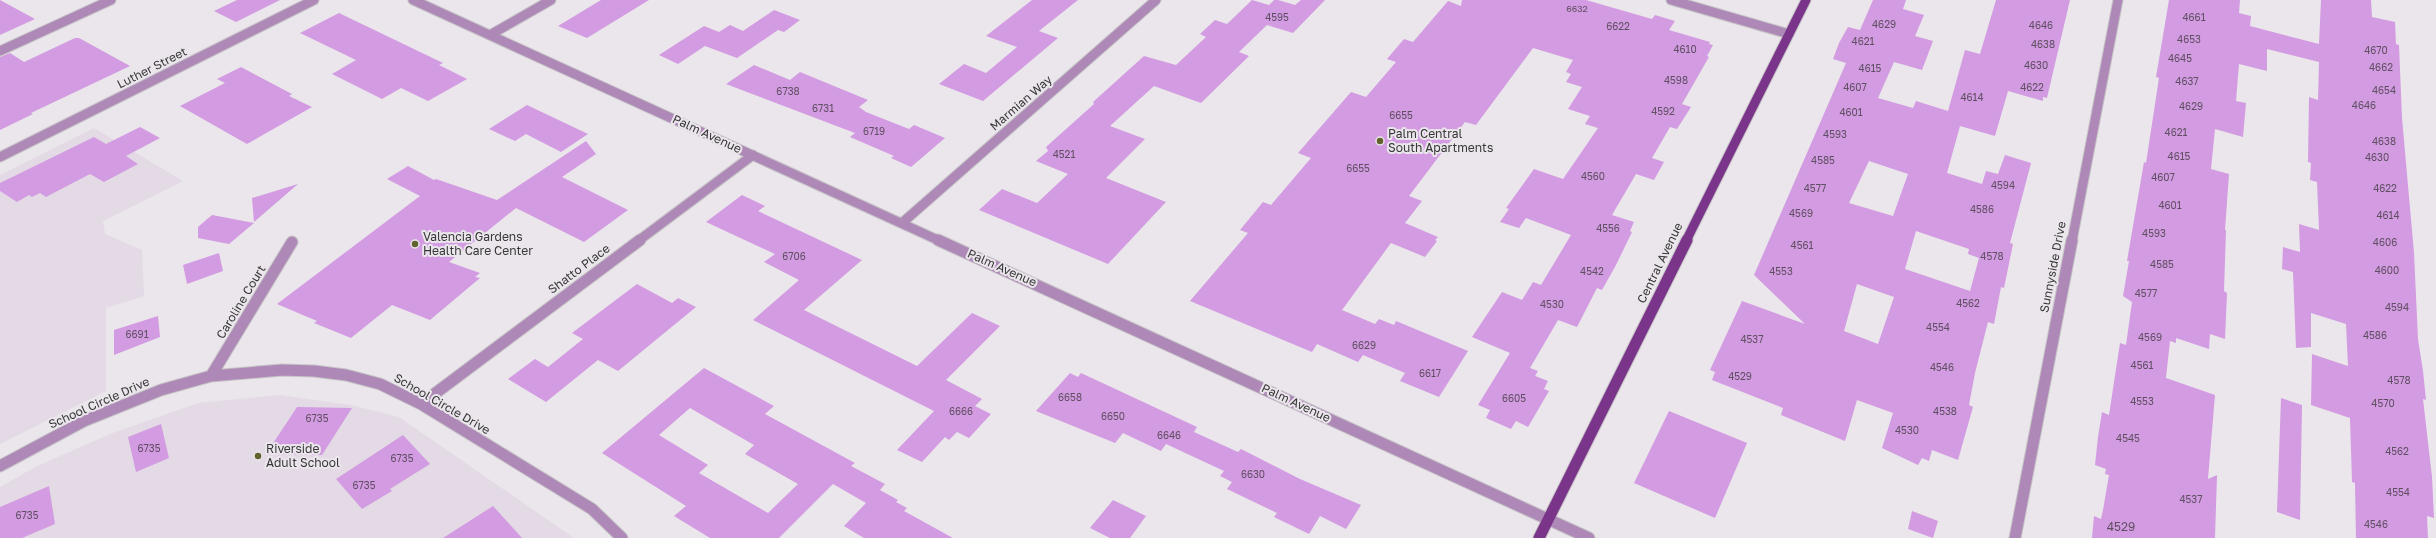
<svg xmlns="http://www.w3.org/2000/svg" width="2436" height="538" viewBox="0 0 2436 538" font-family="'Golos Text',sans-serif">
	<rect width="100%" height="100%" fill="#eae6eb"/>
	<!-- built -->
	<path fill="#e3dae5" d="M 94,128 L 183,181 L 103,221 L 105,234 L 142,250 L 144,296 L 106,308 L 106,391 L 0,444 L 0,175 Z
		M 279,395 L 351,405 L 399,417 L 574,538 L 0,538 L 0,487 L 35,467 L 110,434 L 198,403 Z"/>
	<!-- building -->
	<path fill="#d39be1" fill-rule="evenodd" d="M 0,0 L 35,19 L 0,35 Z
		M 237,0 L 280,0 L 236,22 L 214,11 Z
		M 601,0 L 649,0 L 587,38 L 558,26 Z
		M 1032,0 L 1078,0 L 1039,31 L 1058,38 L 983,101 L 939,84 L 964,64 L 986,73 L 1017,47 L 986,36 Z
		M 1252,0 L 1269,5 L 1274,0 L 1278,0 L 1295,5 L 1301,0 L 1325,0 L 1293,33 L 1267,25 L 1239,52 L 1249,56 L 1201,103 L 1154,86 L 1110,126 L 1145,139 L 1106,178 L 1166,202 L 1108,264 L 979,210 L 1002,189 L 1037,203 L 1068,174 L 1036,161 L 1048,151 L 1046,147 L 1094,104 L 1093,102 L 1144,56 L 1176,65 L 1206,37 L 1200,34 L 1215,20 L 1227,24 Z
		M 1462,0 L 1586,0 L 1652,19 L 1655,15 L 1675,21 L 1669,30 L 1710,42 L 1709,44 L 1713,45 L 1707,56 L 1709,57 L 1682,104 L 1691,107 L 1677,129 L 1670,127 L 1652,158 L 1664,162 L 1654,180 L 1636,174 L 1612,215 L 1634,222 L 1630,231 L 1632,232 L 1616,265 L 1602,290 L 1597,288 L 1577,327 L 1558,320 L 1530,368 L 1538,371 L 1535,376 L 1548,381 L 1544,389 L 1549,391 L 1528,427 L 1516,421 L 1511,429 L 1486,418 L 1490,410 L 1478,405 L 1510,353 L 1472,337 L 1502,292 L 1522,300 L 1533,282 L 1541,285 L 1571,235 L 1526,218 L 1519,228 L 1500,222 L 1509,209 L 1506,208 L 1534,169 L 1563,179 L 1598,128 L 1585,124 L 1590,116 L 1568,109 L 1582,87 L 1566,82 L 1571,74 L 1566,72 L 1573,60 L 1533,48 L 1476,125 L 1465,122 L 1409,196 L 1422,201 L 1405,223 L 1438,237 L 1435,240 L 1437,241 L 1425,257 L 1391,243 L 1342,310 L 1375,324 L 1379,319 L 1394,325 L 1396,321 L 1468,351 L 1439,397 L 1400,381 L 1405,373 L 1363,355 L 1358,362 L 1317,344 L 1312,352 L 1190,301 L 1248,233 L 1240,230 L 1263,202 L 1271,205 L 1311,158 L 1298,153 L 1351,92 L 1366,97 L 1396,62 L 1387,59 L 1404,39 L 1413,42 L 1448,1 L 1461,6 Z
		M 1873,0 L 1906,0 L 1903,9 L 1924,15 L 1915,36 L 1933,41 L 1922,70 L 1894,62 L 1878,98 L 1913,108 L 1916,101 L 1948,111 L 1965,50 L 1980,54 L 1996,0 L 2070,0 L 2047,98 L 2043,97 L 2043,101 L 2008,91 L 1995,136 L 1960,126 L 1947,173 L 1982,184 L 1986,171 L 1998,174 L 2005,155 L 2031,163 L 2010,243 L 2013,244 L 2004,288 L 2001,287 L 1994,324 L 1988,322 L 1975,373 L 1969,405 L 1973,407 L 1958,460 L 1932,450 L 1929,461 L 1922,458 L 1918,465 L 1882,448 L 1893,413 L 1857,400 L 1845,441 L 1781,415 L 1783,408 L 1712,380 L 1715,372 L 1710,370 L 1742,301 L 1805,324 L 1754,275 L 1846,63 L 1833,59 L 1839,43 L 1848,27 L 1860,30 ZM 1869,161 L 1908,174 L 1893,216 L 1849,203 ZM 1916,231 L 1969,249 L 1968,254 L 1979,258 L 1970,291 L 1905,269 ZM 1857,284 L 1894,297 L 1878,344 L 1844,331 Z
		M 2169,0 L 2240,0 L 2239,13 L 2251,16 L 2250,26 L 2319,44 L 2321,0 L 2371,0 L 2372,17 L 2395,22 L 2396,44 L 2399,45 L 2402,118 L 2414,253 L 2418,339 L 2423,371 L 2426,400 L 2423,399 L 2432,477 L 2434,518 L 2427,516 L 2428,538 L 2356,538 L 2355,483 L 2352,482 L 2350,418 L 2311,405 L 2312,354 L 2348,366 L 2346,324 L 2311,313 L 2311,347 L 2296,348 L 2293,272 L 2282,269 L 2283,247 L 2300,252 L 2299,224 L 2319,230 L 2317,182 L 2310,180 L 2311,163 L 2308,162 L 2309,97 L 2318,100 L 2319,62 L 2267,49 L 2267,71 L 2239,64 L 2236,101 L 2246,103 L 2243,137 L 2215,129 L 2211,169 L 2229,174 L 2225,230 L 2226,230 L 2224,291 L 2227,293 L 2225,339 L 2210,334 L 2209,349 L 2176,338 L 2176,343 L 2170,341 L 2166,378 L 2215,395 L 2208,479 L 2217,475 L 2215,538 L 2092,538 L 2094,516 L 2101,519 L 2103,510 L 2109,475 L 2105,474 L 2106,469 L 2095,465 L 2098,437 L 2102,412 L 2109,415 L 2120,343 L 2126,345 L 2132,302 L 2123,296 L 2129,261 L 2127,261 L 2144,162 L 2146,163 L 2159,78 L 2156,77 Z
		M 774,10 L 800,20 L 784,32 L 778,30 L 737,58 L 705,46 L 678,64 L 659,55 L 704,26 L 719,32 L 730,25 L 743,31 Z
		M 339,13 L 443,63 L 439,65 L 467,79 L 428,101 L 401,88 L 382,99 L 332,74 L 356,60 L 300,33 Z
		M 75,38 L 79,38 L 130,66 L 31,113 L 33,114 L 0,130 L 0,57 L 10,53 L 24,62 Z
		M 754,65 L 790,80 L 800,72 L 868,100 L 859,107 L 866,112 L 909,129 L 914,125 L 945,138 L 911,167 L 891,158 L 894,156 L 850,137 L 855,133 L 726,84 Z
		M 241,67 L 292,94 L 289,96 L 312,107 L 247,144 L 180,106 L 225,83 L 217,79 Z
		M 527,105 L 588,134 L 561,152 L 526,134 L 515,141 L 489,129 Z
		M 140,127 L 160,138 L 126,156 L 138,164 L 104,182 L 90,174 L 46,197 L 40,193 L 32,197 L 29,195 L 17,202 L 0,191 L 0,183 L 94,137 L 106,144 Z
		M 586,141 L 596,154 L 562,177 L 628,210 L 584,242 L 516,208 L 449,262 L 480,273 L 475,277 L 480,278 L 430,320 L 392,305 L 351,338 L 314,323 L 317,321 L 277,304 L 420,196 L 387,179 L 408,166 L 434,180 L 436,179 L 497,200 Z
		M 298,184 L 254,222 L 252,198 Z
		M 742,195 L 765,206 L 758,211 L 862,260 L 804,310 L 917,366 L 972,313 L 1000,326 L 946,380 L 982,399 L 975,406 L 991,414 L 969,438 L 957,432 L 949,440 L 945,437 L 922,462 L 897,450 L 934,411 L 753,320 L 799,280 L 764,262 L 775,254 L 706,222 Z
		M 212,215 L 254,223 L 229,244 L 198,238 L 198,227 Z
		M 219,253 L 223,271 L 187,284 L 183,265 Z
		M 637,284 L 672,303 L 678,298 L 696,307 L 618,371 L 598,360 L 546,402 L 508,379 L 535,359 L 548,367 L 583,339 L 572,333 Z
		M 158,316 L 160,337 L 114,355 L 114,330 Z
		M 704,368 L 774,406 L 765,414 L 855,463 L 851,466 L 885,484 L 880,490 L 898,500 L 896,502 L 907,508 L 904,511 L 953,538 L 864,538 L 844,526 L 866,503 L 833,484 L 779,538 L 710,538 L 674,516 L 686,506 L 602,453 ZM 690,408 L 754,445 L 745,454 L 798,484 L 768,513 L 699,473 L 708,465 L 659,435 Z
		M 1070,373 L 1078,377 L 1081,373 L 1197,427 L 1194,432 L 1238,452 L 1241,449 L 1300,479 L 1361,505 L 1346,529 L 1320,516 L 1309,534 L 1274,517 L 1277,513 L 1227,489 L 1232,482 L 1220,476 L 1224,471 L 1166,444 L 1161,451 L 1123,433 L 1115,443 L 1036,411 Z
		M 2281,398 L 2302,405 L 2300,520 L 2277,512 Z
		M 297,407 L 352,408 L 322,455 L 266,454 Z
		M 1669,411 L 1747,443 L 1715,518 L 1634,483 Z
		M 161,424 L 169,458 L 136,472 L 128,437 Z
		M 403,435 L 430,464 L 390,489 L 392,491 L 362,509 L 336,479 Z
		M 49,486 L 55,524 L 22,538 L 0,538 L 0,507 Z
		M 1113,500 L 1146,516 L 1130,538 L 1110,538 L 1090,528 Z
		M 493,506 L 522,538 L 443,538 Z
		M 1912,511 L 1938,521 L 1933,538 L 1908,529 Z"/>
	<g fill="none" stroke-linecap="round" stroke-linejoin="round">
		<!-- minor-far1 casing -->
		<g stroke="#c6c3c7" stroke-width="11">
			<path id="minor-far1" d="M 413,0 L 940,241
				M 1671,0 L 1789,34
				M 490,35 L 551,0
				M 0,51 L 111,0
				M 0,157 L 314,0
				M 902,223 L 1156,0
				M 638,241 L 753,155
				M 2072,241 L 2118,0"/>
		</g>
		<!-- minor casing -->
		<g stroke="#c6c3c7" stroke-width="13">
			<path id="minor" d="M 938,240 L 1589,538
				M 211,376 L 292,242
				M 421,404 L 640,240
				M 0,466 L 84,421 L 161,390 L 211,376 L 282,370 L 314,371 L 346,375 L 380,384 L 421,404 L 592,509 L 622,538
				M 2015,538 L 2072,240"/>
		</g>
		<!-- major-far1 casing -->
		<g stroke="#c6c3c7" stroke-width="11">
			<path id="major-far1" d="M 1686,241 L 1806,0"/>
		</g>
		<!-- major casing -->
		<g stroke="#c6c3c7" stroke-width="13">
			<path id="major" d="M 1539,538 L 1687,240"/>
		</g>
		<!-- minor-far1 -->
		<use href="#minor-far1" stroke="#ae89b7" stroke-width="9"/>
		<!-- minor -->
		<use href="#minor" stroke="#ae89b7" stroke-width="11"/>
		<!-- major-far1 -->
		<use href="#major-far1" stroke="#7a348a" stroke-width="9"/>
		<!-- major -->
		<use href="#major" stroke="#7a348a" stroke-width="11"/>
	</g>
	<!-- markers -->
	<g fill="#61622f" stroke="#eae6eb" stroke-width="1.5">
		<circle cx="1380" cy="141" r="4"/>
		<circle cx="415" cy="244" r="4"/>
		<circle cx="258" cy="456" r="4"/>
	</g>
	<g text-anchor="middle" stroke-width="4" stroke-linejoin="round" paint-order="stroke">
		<!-- far-number labels -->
		<g font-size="9" fill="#5f4f62">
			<text x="1577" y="12">6632</text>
		</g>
		<!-- number labels -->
		<g font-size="10" fill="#5f4f62">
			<text x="1277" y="21">4595</text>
			<text x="2194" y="21">4661</text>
			<text x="1884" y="28">4629</text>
			<text x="2041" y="29">4646</text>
			<text x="1618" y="30">6622</text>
			<text x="2189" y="43">4653</text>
			<text x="1863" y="45">4621</text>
			<text x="2043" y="48">4638</text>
			<text x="1685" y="53">4610</text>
			<text x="2376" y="54">4670</text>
			<text x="2180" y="62">4645</text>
			<text x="2036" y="69">4630</text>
			<text x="2381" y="71">4662</text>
			<text x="1870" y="72">4615</text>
			<text x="1676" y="84">4598</text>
			<text x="2187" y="85">4637</text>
			<text x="1855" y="91">4607</text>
			<text x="2032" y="91">4622</text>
			<text x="2384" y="94">4654</text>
			<text x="788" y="95">6738</text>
			<text x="1972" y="101">4614</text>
			<text x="2364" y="109">4646</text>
			<text x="2191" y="110">4629</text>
			<text x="823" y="112">6731</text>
			<text x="1663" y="115">4592</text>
			<text x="1851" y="116">4601</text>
			<text x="1401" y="119">6655</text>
			<text x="874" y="135">6719</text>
			<text x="2176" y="136">4621</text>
			<text x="1835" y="138">4593</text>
			<text x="2384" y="145">4638</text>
			<text x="1064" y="158">4521</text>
			<text x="2179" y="160">4615</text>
			<text x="2377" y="161">4630</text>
			<text x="1823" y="164">4585</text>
			<text x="1358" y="172">6655</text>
			<text x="1593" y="180">4560</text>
			<text x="2163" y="181">4607</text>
			<text x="2003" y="189">4594</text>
			<text x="1815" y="192">4577</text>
			<text x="2385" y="192">4622</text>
			<text x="2170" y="209">4601</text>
			<text x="1982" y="213">4586</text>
			<text x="1801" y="217">4569</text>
			<text x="2388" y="219">4614</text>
			<text x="1608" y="232">4556</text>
			<text x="2154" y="237">4593</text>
			<text x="2385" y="246">4606</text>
			<text x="1802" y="249">4561</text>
			<text x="794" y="260">6706</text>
			<text x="1992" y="260">4578</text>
			<text x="2162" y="268">4585</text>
			<text x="2387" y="274">4600</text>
			<text x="1592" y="275">4542</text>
			<text x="1781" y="275">4553</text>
			<text x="2146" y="297">4577</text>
			<text x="1968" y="307">4562</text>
			<text x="1552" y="308">4530</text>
			<text x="2397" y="311">4594</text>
			<text x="1938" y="331">4554</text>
			<text x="137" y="338">6691</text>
			<text x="2375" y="339">4586</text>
			<text x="2150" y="341">4569</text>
			<text x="1752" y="343">4537</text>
			<text x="1364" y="349">6629</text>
			<text x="2142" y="369">4561</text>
			<text x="1942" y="371">4546</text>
			<text x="1430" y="377">6617</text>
			<text x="1740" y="380">4529</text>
			<text x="2399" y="384">4578</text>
			<text x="1070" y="401">6658</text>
			<text x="1514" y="402">6605</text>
			<text x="2142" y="405">4553</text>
			<text x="2383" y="407">4570</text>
			<text x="961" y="415">6666</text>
			<text x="1945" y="415">4538</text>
			<text x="1113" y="420">6650</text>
			<text x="317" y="422">6735</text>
			<text x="1907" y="434">4530</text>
			<text x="1169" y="439">6646</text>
			<text x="2128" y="442">4545</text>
			<text x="149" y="452">6735</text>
			<text x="2397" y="455">4562</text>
			<text x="402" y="462">6735</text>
			<text x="1253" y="478">6630</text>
			<text x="364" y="489">6735</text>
			<text x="2398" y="496">4554</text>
			<text x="2191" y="503">4537</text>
			<text x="27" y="519">6735</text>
			<text x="2376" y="528">4546</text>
		</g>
		<!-- street labels -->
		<g font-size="12" fill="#383638" stroke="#eae6eb">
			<text transform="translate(152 68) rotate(-27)" y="4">Luther Street</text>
			<text transform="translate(1021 103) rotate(-41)" y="4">Marmian Way</text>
			<text transform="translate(707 134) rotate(25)" y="4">Palm Avenue</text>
			<text transform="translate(1660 263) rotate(-64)" y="4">Central Avenue</text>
			<text transform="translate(2053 267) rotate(-79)" y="4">Sunnyside Drive</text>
			<text transform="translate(1002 268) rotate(24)" y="4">Palm Avenue</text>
			<text transform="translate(579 269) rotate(-37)" y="4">Shatto Place</text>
			<text transform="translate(241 302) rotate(-59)" y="4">Caroline Court</text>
			<text transform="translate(99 403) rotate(-24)" y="4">School Circle Drive</text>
			<text transform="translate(1296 403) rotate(25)" y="4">Palm Avenue</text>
			<text transform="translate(442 404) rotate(30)" y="4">School Circle Drive</text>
		</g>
		<!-- poi labels -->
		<g font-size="12" fill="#383638" stroke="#eae6eb" text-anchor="start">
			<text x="1388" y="138">Palm Central<tspan x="1388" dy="14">South Apartments</tspan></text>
			<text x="423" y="241">Valencia Gardens<tspan x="423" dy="14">Health Care Center</tspan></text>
			<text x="266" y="453">Riverside<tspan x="266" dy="14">Adult School</tspan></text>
		</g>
		<!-- near-number labels -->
		<g font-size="12" fill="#5f4f62">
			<text x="2121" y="531">4529</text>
		</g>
	</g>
</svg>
